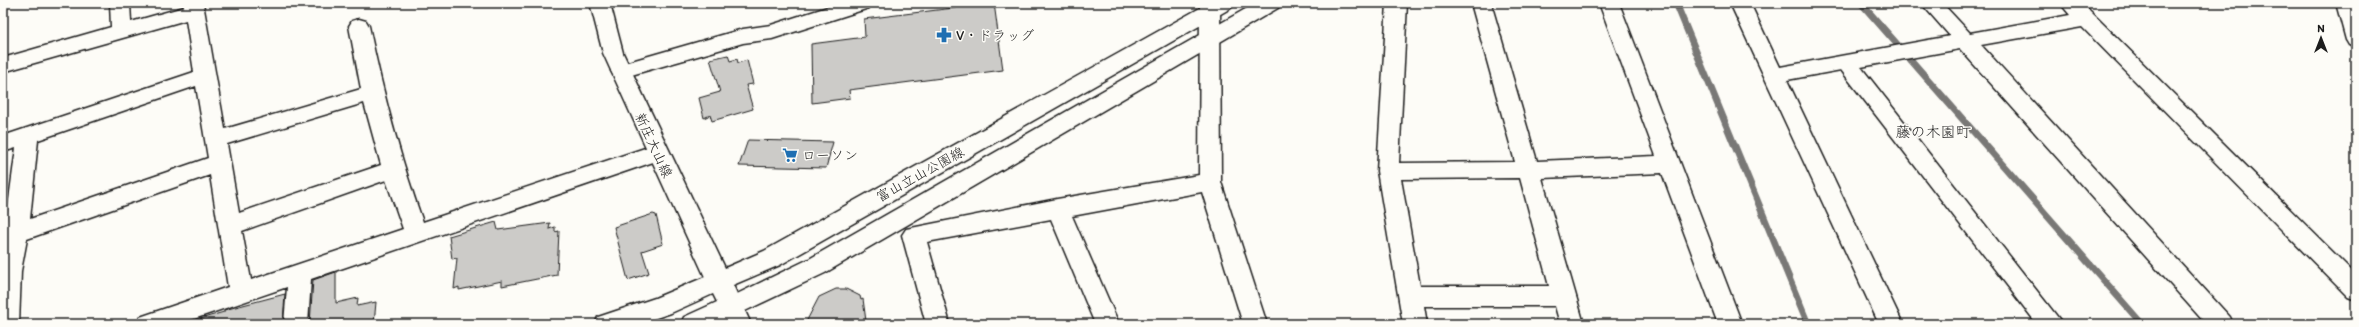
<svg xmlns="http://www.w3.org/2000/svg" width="2359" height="327" viewBox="0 0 2359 327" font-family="Itim,'Klee One',sans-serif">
	<rect width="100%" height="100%" fill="#fdfcf7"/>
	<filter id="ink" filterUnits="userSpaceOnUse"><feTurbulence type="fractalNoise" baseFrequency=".025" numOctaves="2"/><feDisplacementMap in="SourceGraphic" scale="8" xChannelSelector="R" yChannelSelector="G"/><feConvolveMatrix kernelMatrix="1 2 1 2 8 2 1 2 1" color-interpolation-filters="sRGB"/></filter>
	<g filter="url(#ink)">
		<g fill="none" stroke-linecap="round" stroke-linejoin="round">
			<!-- stream -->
			<path stroke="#797876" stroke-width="7" d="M 1676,3 L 1808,324
				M 1861,3 L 2142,324"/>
		</g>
		<!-- building -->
		<path fill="#cccbc8" stroke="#1c1c1c" d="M 994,3 L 1003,70 L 849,90 L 850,98 L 812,103 L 811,44 L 865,37 L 864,19 Z
			M 728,55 L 730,61 L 737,59 L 738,63 L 747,60 L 753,84 L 746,85 L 753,109 L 712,121 L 710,115 L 704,118 L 699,98 L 720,92 L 710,59 Z
			M 748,140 L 833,142 L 826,168 L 739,166 Z
			M 653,214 L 656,215 L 663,244 L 642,251 L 649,273 L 628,280 L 614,227 Z
			M 496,222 L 498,230 L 550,223 L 549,229 L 555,227 L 555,232 L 559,231 L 557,275 L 502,286 L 502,281 L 459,290 L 459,287 L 454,289 L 457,258 L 452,259 L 449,236 Z
			M 336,272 L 336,303 L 358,298 L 357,306 L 376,302 L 374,324 L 310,324 L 313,280 Z
			M 836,289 L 846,289 L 860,296 L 861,300 L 863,299 L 866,321 L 849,324 L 805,324 L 819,297 Z
			M 285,294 L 283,324 L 200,324 L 200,319 L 224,312 L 224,310 Z"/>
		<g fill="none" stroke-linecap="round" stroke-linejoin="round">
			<!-- minor casing -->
			<g stroke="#1c1c1c" stroke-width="3">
				<path id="minor" d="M 110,3 L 130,3 L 131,22 L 184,7 L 183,3 L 203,3 L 225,129 L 361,89 L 349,26 L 352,21 L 359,19 L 366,21 L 369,26 C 383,93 400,158 423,222 L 657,144 L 665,146 L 668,152 L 665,158 L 311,279 L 308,324 L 284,324 L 287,287 L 179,324 L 137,324 L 140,317 L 228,287 L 210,175 L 27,239 L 21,271 L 19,324 L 3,324 L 3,244 L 16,148 L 3,152 L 3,136 L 194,72 L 186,20 L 3,72 L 3,58 L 111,27 ZM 196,86 L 208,158 L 30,219 L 38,140 ZM 364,103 L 381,165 L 239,213 L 227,144 ZM 386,180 L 403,229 L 251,280 L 242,231 Z
					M 840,3 L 872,3 L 869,8 L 772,39 L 743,43 L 621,78 L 614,76 L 611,71 L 614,66 L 743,29 L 771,25 Z
					M 1200,3 L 1220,3 L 1221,182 L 1267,324 L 1243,324 L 1202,192 L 1072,216 L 1119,324 L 1095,324 L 1051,219 L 927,242 L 950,324 L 926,324 L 902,235 L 906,229 L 1057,199 L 1199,175 Z
					M 1387,3 L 1407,3 L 1399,163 L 1515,162 L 1471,3 L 1491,3 L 1537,161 L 1656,156 L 1599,3 L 1619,3 L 1742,324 L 1718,324 L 1662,173 L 1542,178 L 1584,324 L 1560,324 L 1555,306 L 1424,306 L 1427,324 L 1403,324 L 1377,171 ZM 1520,178 L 1549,286 L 1420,286 L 1401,179 Z
					M 1730,3 L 1750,3 L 1780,67 L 1950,36 L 1921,3 L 1942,3 L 1970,33 L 2070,15 L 2060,3 L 2082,3 L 2356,275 L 2356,300 L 2348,297 L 2082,27 L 1981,45 L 2230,317 L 2233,324 L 2206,324 L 1960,49 L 1861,67 L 2063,324 L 2037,324 L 1841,70 L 1787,80 L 1903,324 L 1879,324 Z
					M 2336,3 L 2356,3 L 2356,47 L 2349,45 L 2346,40 Z"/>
			</g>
			<!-- major casing -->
			<g stroke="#1c1c1c" stroke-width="3">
				<path id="major" d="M 590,3 L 610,3 L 623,53 L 725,268 L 764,251 L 1209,3 L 1234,3 L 1231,8 L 780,265 L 733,285 L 737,294 L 809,259 L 1256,3 L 1281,3 L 1278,8 L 825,273 L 745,311 L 751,324 L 727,324 L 725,321 L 718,324 L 681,324 L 684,317 L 717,302 L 713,294 L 671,313 L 638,324 L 595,324 L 598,317 L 655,298 L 705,277 L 603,53 Z"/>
			</g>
			<!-- minor -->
			<use href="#minor" fill="#fdfcf7" fill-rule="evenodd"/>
			<!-- major -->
			<use href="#major" fill="#fdfcf7" fill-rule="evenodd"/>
		</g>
	</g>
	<!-- icons -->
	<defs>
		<g id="pharmacy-bare" transform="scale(1.2)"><path d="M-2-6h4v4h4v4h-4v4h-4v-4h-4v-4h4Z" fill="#1f6fb2" stroke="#fdfcf7" stroke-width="2.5" paint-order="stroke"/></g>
		<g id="supermarket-bare" transform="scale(1.2)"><path d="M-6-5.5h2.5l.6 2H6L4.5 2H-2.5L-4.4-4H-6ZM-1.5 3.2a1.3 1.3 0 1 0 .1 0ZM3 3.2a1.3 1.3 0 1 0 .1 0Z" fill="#1f6fb2" stroke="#fdfcf7" stroke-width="2.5" paint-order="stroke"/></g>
	</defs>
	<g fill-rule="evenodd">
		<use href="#pharmacy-bare" x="944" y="35"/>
		<use href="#supermarket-bare" x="790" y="155"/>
	</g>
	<g text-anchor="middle" stroke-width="3" stroke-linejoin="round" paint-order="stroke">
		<!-- poi labels -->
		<g font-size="14" fill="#1c1c1c" stroke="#fdfcf7" text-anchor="start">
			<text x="956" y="40">V・ドラッグ</text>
			<text x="802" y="160">ローソン</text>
		</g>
		<!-- street labels -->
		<g font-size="14" fill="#1c1c1c" stroke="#fdfcf7">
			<text transform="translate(654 145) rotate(65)" y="5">新庄大山線</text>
			<text transform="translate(920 174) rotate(-29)" y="5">富山立山公園線</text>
		</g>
		<!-- neighbourhood labels -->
		<g font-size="15" fill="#1c1c1c" stroke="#fdfcf7">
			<text x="1933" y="137">藤の木園町</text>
		</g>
	</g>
	<!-- margin -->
	<rect width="2359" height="327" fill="none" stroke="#fdfcf7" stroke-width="16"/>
	<rect x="8" y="8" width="2343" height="311" fill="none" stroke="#1c1c1c" stroke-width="1.5" filter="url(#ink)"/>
	<!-- north arrow -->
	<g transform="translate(2321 38)" stroke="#fdfcf7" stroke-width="3" paint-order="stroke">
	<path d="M0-3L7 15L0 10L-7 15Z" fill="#1c1c1c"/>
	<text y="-6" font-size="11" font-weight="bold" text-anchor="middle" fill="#1c1c1c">N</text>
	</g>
</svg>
